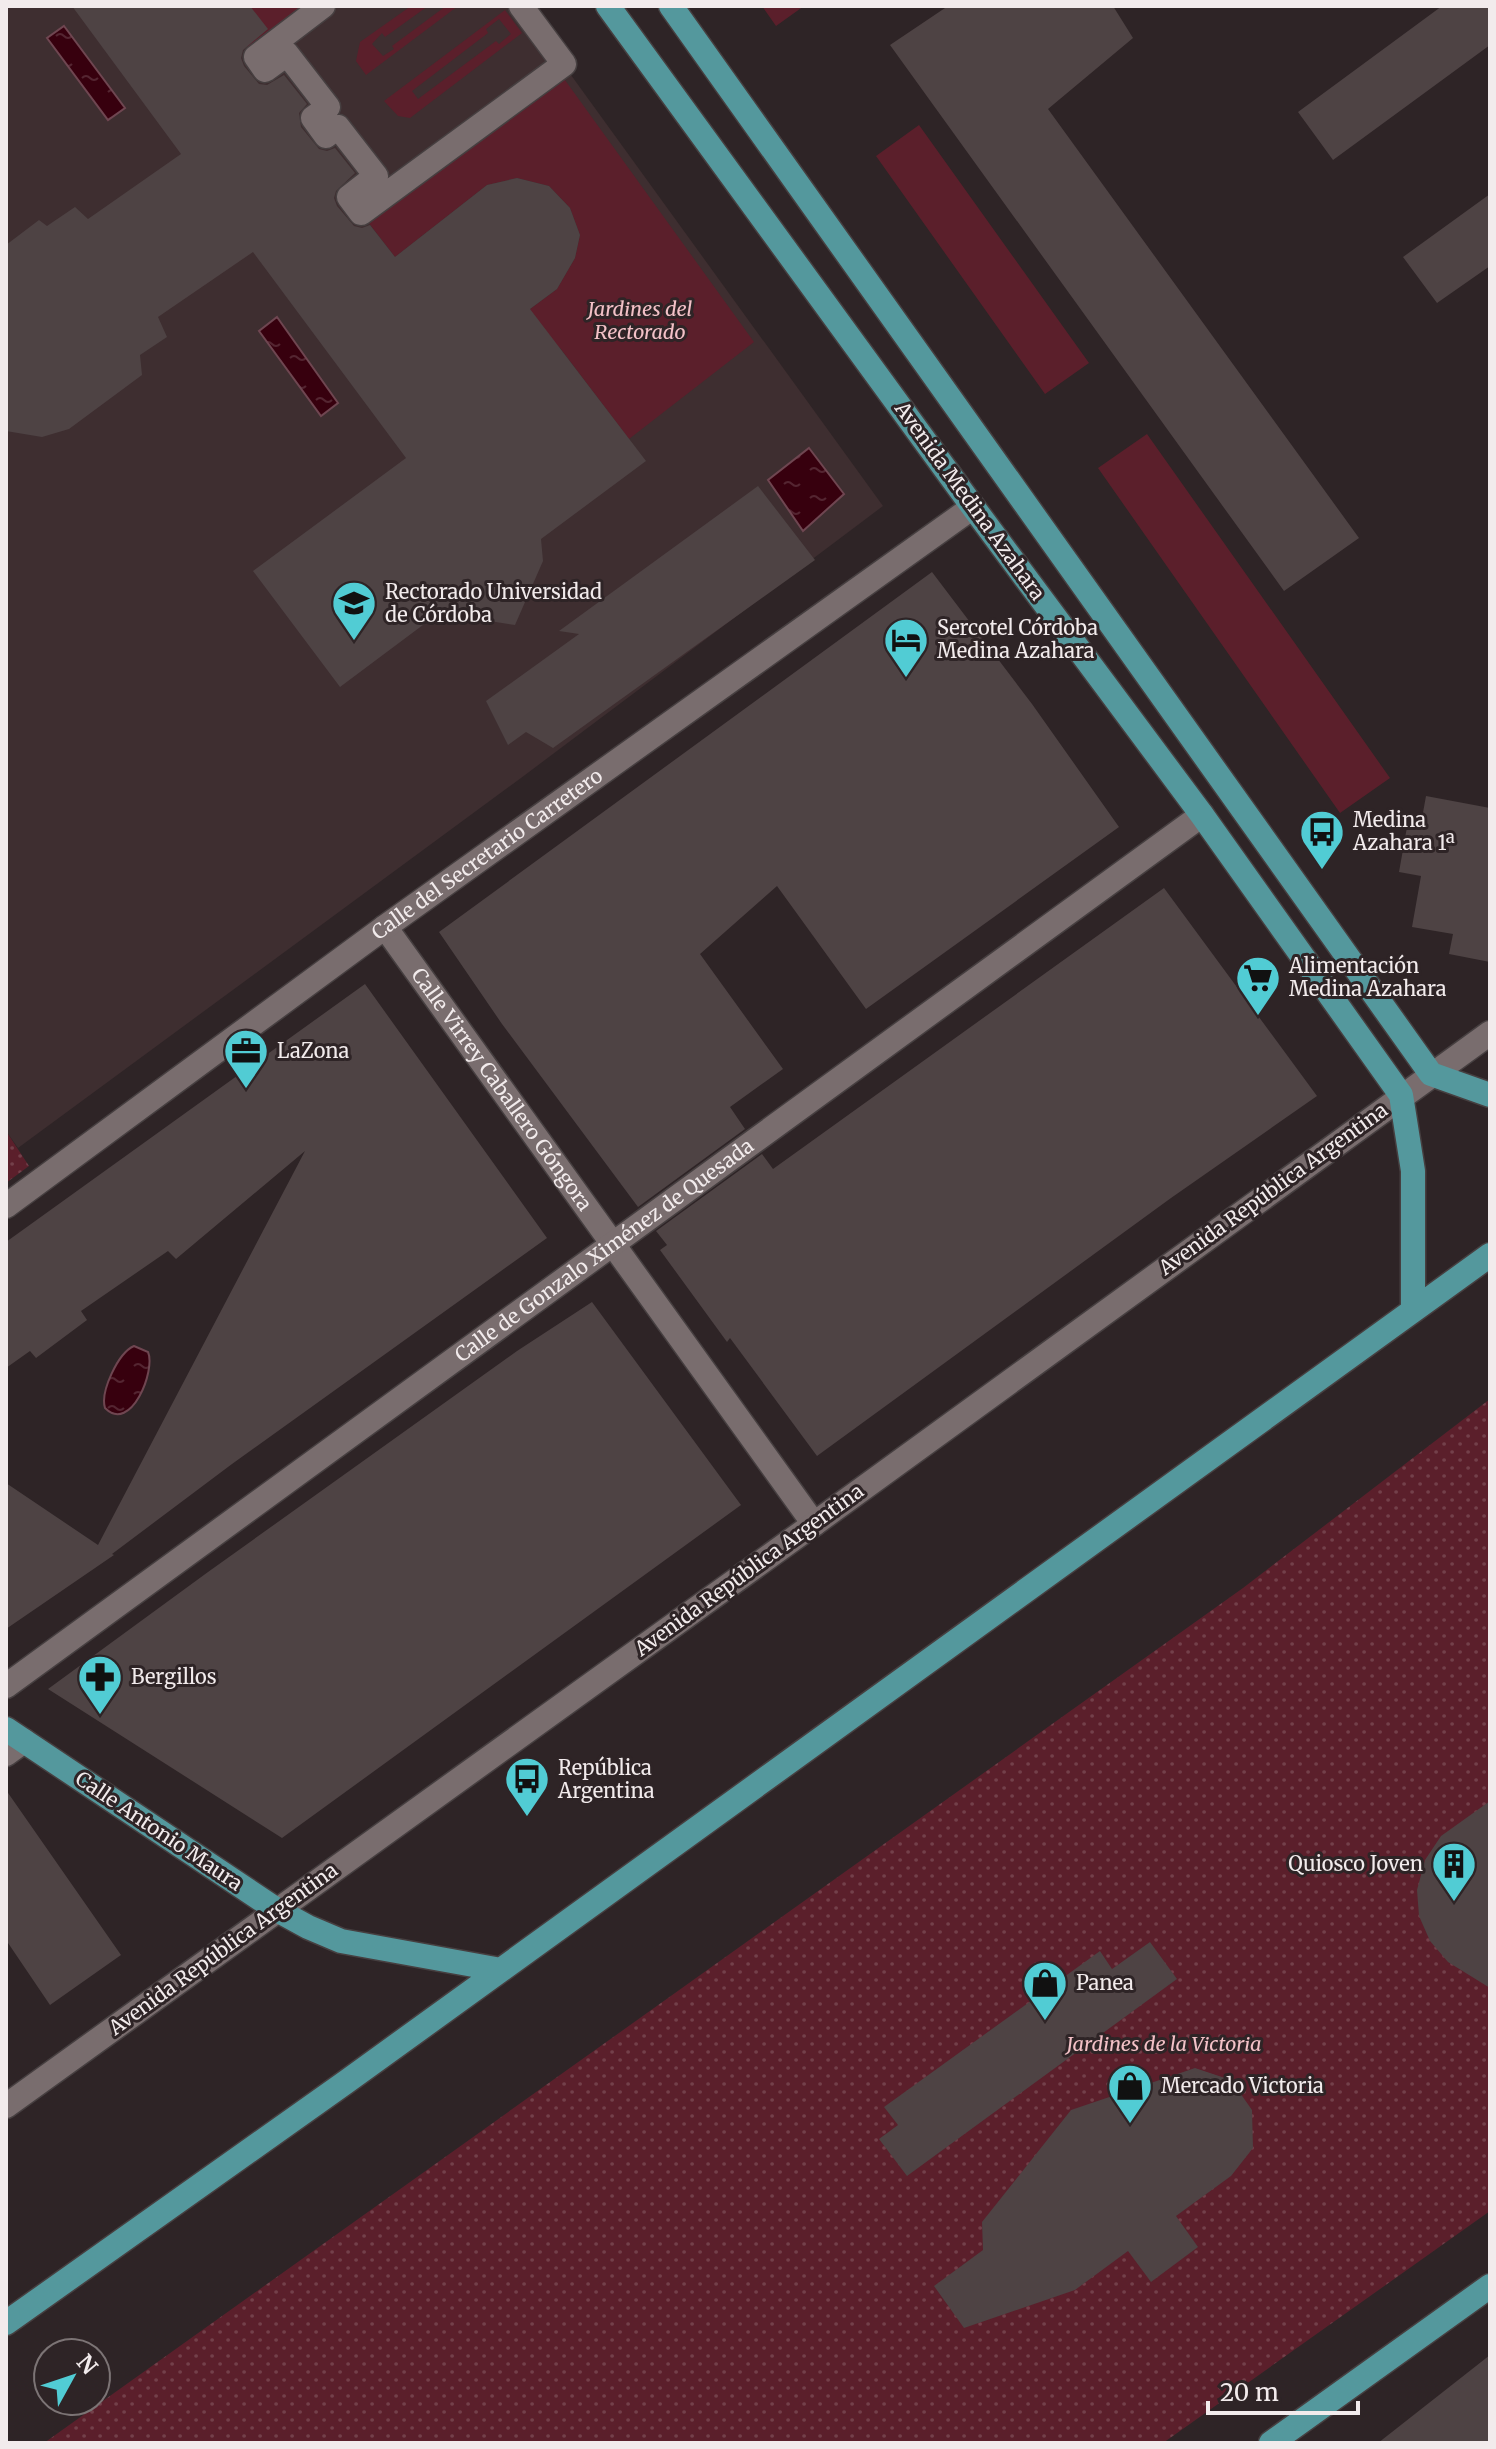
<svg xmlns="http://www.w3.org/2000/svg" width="1496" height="2449" viewBox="0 0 1496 2449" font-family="Merriweather,serif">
	<defs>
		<pattern id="grass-dots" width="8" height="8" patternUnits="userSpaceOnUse" patternTransform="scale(2)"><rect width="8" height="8" fill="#5b1f2b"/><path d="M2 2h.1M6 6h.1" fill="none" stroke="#73404a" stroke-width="1.8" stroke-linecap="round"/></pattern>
		<pattern id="water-ripples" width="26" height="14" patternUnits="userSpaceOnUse" patternTransform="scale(2)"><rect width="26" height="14" fill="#37000e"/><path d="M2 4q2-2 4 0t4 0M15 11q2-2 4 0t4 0" fill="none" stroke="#542531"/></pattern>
	</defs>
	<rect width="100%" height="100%" fill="#2e2426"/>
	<!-- built -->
	<path fill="#3e2e30" d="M 6,6 L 521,6 L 883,506 L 521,778 L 18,1148 L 6,1131 Z"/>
	<!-- grass -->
	<path fill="url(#grass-dots)" d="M 6,1131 L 29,1166 L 6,1183 Z
		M 1490,1399 L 1490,2211 L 1163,2443 L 44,2443 L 1243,1588 Z"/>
	<!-- garden -->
	<path fill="#5b1f2b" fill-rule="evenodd" d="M 246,6 L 323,6 L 256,57 L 227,21 Z
		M 411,6 L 428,6 L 385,37 L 382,33 L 372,44 L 383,56 L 394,49 L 392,46 L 446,6 L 458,6 L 366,75 L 356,61 L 360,42 Z
		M 762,6 L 804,6 L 776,26 Z
		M 505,10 L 522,33 L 410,118 L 398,116 L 384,101 ZM 499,19 L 511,34 L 499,44 L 496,41 L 418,99 L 412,91 L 488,33 L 486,29 Z
		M 557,69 L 754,342 L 629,439 L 560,348 L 518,318 L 557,289 L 575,258 L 580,235 L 570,208 L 549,186 L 517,178 L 487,185 L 395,257 L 361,213 Z
		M 919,125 L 1089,363 L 1045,394 L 876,156 Z
		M 1147,434 L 1390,778 L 1340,813 L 1098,468 Z"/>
	<!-- water -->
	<path fill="url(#water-ripples)" stroke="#6f4651" stroke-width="2" d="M 64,26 L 125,108 L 108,120 L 47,38 Z
		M 277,317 L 338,403 L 321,416 L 259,331 Z
		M 809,448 L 844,494 L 803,531 L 768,480 Z
		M 134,1346 L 148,1352 C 156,1370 131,1434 105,1408 C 100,1392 118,1353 134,1346 Z"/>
	<!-- building -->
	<path fill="#4e4344" d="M 72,6 L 250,6 L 268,29 L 243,50 L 241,58 L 244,66 L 259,84 L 267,85 L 284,75 L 307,104 L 299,113 L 301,127 L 319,149 L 327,151 L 335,148 L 355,173 L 336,191 L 334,198 L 337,206 L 354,226 L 362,228 L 370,225 L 395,257 L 487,185 L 517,178 L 549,186 L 570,208 L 580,235 L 575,258 L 557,289 L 530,309 L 646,461 L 541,539 L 543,561 L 515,625 L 439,613 L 340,687 L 253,571 L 406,458 L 253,252 L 158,317 L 167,337 L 140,355 L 142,375 L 69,429 L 42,437 L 6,431 L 6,245 L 39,220 L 47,226 L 75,207 L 88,219 L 181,154 Z
		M 948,6 L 1113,6 L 1133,38 L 1048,109 L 1359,538 L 1284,591 L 890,45 Z
		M 1442,6 L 1490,6 L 1490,45 L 1333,160 L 1298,112 Z
		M 1490,194 L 1490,266 L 1437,303 L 1403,257 Z
		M 758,486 L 815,560 L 553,748 L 526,732 L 508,745 L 486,701 L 579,634 L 559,631 Z
		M 932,572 L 1032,704 L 1119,827 L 866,1009 L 777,886 L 700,954 L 783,1069 L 730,1107 L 745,1129 L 638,1207 L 502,1024 L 439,932 Z
		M 1426,796 L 1490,808 L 1490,962 L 1449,954 L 1453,934 L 1412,927 L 1421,876 L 1399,872 L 1407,827 L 1420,829 Z
		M 1164,888 L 1317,1096 L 1171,1198 L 817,1456 L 730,1338 L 727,1342 L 660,1250 L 667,1245 L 656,1231 L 762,1154 L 773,1169 Z
		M 365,984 L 547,1238 L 232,1464 L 112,1554 L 114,1555 L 6,1629 L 6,1483 L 98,1545 L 305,1151 L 176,1259 L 168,1251 L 81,1311 L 87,1320 L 36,1358 L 30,1351 L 6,1368 L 6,1242 Z
		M 592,1302 L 741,1505 L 282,1838 L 48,1689 L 208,1572 L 517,1351 Z
		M 6,1790 L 121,1955 L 50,2005 L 6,1940 Z
		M 1490,1801 L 1490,1988 L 1448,1962 L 1430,1941 L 1419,1916 L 1417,1890 L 1425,1860 L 1441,1836 Z
		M 1150,1942 L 1177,1979 L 907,2176 L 879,2139 L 898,2125 L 884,2107 L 1100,1951 L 1112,1969 Z
		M 1195,2068 L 1231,2080 L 1252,2110 L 1253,2148 L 1231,2176 L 1176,2216 L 1198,2247 L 1151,2282 L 1128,2251 L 1075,2290 L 964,2328 L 934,2286 L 983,2250 L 982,2222 L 1071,2110 Z
		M 1490,2355 L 1490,2443 L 1378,2443 Z"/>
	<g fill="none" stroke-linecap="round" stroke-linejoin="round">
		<!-- street casing -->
		<g stroke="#463f40" stroke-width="27">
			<g id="street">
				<path d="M 323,6 L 256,57 L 265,70 L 287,54 L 328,107 L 313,118 L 326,136 L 338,127 L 376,176 L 349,197 L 361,213 L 564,64 L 521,6"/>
				<path id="s1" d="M 385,927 L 814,1524"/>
				<path id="s2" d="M 6,1206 L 385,927 L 973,507"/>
				<path id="s3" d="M 6,1686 L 1202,815"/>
				<path d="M 6,1754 L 24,1741"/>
				<path d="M 6,2106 L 814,1524 L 1490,1033"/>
			</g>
		</g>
		<!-- primary casing -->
		<g stroke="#463f40" stroke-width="27">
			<path id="primary" d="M 608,6 L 973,507 L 1202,815 L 1401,1095 L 1413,1171 L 1413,1310
				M 671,6 L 1431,1074 L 1490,1095
				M 6,1729 L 277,1910 L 308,1927 L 341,1941 L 501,1970
				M 6,2323 L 346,2082 L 1490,1255
				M 1271,2443 L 1490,2286"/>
		</g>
		<!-- street -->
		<use href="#street" stroke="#796d6e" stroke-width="24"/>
		<!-- primary -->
		<use href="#primary" stroke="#54989d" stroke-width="24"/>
	</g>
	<!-- icons -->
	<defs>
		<g id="university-pin" transform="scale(2.3)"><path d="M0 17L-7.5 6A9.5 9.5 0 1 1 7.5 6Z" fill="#51ccd4" stroke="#2e2426"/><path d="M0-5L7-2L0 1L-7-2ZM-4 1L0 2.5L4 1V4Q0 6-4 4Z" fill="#111"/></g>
		<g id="hotel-pin" transform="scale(2.3)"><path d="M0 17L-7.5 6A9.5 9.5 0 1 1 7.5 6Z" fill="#51ccd4" stroke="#2e2426"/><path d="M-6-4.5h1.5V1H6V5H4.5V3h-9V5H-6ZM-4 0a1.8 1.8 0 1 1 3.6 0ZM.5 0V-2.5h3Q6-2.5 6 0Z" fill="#111"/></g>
		<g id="bus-pin" transform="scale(2.3)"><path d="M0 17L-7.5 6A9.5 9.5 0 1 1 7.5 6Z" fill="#51ccd4" stroke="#2e2426"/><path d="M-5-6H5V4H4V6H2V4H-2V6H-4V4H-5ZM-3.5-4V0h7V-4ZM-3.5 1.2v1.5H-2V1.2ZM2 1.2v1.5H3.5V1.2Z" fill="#111"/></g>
		<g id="supermarket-pin" transform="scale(2.3)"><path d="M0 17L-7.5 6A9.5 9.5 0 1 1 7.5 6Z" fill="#51ccd4" stroke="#2e2426"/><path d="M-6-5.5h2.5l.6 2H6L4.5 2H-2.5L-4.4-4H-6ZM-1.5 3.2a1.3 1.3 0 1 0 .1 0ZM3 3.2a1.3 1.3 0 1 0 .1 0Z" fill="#111"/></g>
		<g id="office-pin" transform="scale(2.3)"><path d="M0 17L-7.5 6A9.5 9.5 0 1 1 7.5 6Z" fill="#51ccd4" stroke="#2e2426"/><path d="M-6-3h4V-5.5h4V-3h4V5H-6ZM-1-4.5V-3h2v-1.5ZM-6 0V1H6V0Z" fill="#111"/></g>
		<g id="pharmacy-pin" transform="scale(2.3)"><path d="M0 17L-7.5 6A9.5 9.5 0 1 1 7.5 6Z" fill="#51ccd4" stroke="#2e2426"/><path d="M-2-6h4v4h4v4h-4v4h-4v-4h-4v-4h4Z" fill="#111"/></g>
		<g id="building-pin" transform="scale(2.3)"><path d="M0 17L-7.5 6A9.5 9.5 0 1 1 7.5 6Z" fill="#51ccd4" stroke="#2e2426"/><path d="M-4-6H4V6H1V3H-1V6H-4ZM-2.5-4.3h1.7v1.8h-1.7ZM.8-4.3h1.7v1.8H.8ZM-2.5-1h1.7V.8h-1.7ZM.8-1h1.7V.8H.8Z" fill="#111"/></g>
		<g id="shop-pin" transform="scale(2.3)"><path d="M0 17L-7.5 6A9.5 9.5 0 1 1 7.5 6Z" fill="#51ccd4" stroke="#2e2426"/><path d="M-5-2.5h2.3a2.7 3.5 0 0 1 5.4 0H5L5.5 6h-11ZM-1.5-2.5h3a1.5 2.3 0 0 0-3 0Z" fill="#111"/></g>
	</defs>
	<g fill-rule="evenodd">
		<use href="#university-pin" x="354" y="603"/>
		<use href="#hotel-pin" x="906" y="640"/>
		<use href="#bus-pin" x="1322" y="832"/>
		<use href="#supermarket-pin" x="1258" y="978"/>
		<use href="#office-pin" x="246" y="1051"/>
		<use href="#pharmacy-pin" x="100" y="1677"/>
		<use href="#bus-pin" x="527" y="1779"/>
		<use href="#building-pin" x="1454" y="1864"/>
		<use href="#shop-pin" x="1045" y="1983"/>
		<use href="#shop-pin" x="1130" y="2086"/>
	</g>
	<g text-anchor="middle" stroke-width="6" stroke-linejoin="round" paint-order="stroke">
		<!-- park labels -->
		<g font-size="20" font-style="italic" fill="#f3c1c7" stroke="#2e2426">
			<text x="640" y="316">Jardines del<tspan x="640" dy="23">Rectorado</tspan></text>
			<text x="1164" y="2051">Jardines de la Victoria</text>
		</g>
		<!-- street labels -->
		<g font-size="20" fill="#f2ebec" stroke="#2e2426">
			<text transform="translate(970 501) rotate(54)" y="7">Avenida Medina Azahara</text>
			<text dy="7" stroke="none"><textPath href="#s2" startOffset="596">Calle del Secretario Carretero</textPath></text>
			<text dy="7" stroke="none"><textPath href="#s1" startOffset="200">Calle Virrey Caballero Góngora</textPath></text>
			<text transform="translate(1273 1189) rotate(-36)" y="7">Avenida República Argentina</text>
			<text dy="7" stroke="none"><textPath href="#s3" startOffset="740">Calle de Gonzalo Ximénez de Quesada</textPath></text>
			<text transform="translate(749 1570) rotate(-36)" y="7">Avenida República Argentina</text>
			<text transform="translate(159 1831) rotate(34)" y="7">Calle Antonio Maura</text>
			<text transform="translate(223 1949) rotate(-36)" y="7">Avenida República Argentina</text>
		</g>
		<!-- poi labels -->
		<g font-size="20" fill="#f2ebec" stroke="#2e2426" text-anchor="start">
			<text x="385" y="599">Rectorado Universidad<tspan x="385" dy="23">de Córdoba</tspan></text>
			<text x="937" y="635">Sercotel Córdoba<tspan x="937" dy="23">Medina Azahara</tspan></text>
			<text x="1353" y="827">Medina<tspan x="1353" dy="23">Azahara 1ª</tspan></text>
			<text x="1289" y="973">Alimentación<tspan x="1289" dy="23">Medina Azahara</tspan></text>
			<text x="277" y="1058">LaZona</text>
			<text x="131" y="1684">Bergillos</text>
			<text x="558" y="1775">República<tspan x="558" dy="23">Argentina</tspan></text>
			<text x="1423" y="1871" text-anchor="end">Quiosco Joven</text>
			<text x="1076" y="1990">Panea</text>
			<text x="1161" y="2093">Mercado Victoria</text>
		</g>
	</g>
	<!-- border -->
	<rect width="1496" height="2449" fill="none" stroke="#f2ebec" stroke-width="16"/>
	<!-- north arrow -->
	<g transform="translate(72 2377) rotate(50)"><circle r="38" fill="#2e2426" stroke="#7c7475" stroke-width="2"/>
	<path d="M0-6L14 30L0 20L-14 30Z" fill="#51ccd4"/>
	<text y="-12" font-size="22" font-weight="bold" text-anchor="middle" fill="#f2ebec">N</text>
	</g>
	<!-- scale -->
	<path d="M1208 2401v12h150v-12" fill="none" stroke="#f2ebec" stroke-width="4"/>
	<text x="1220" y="2401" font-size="24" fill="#f2ebec" stroke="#2e2426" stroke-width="6" paint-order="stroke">20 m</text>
</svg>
